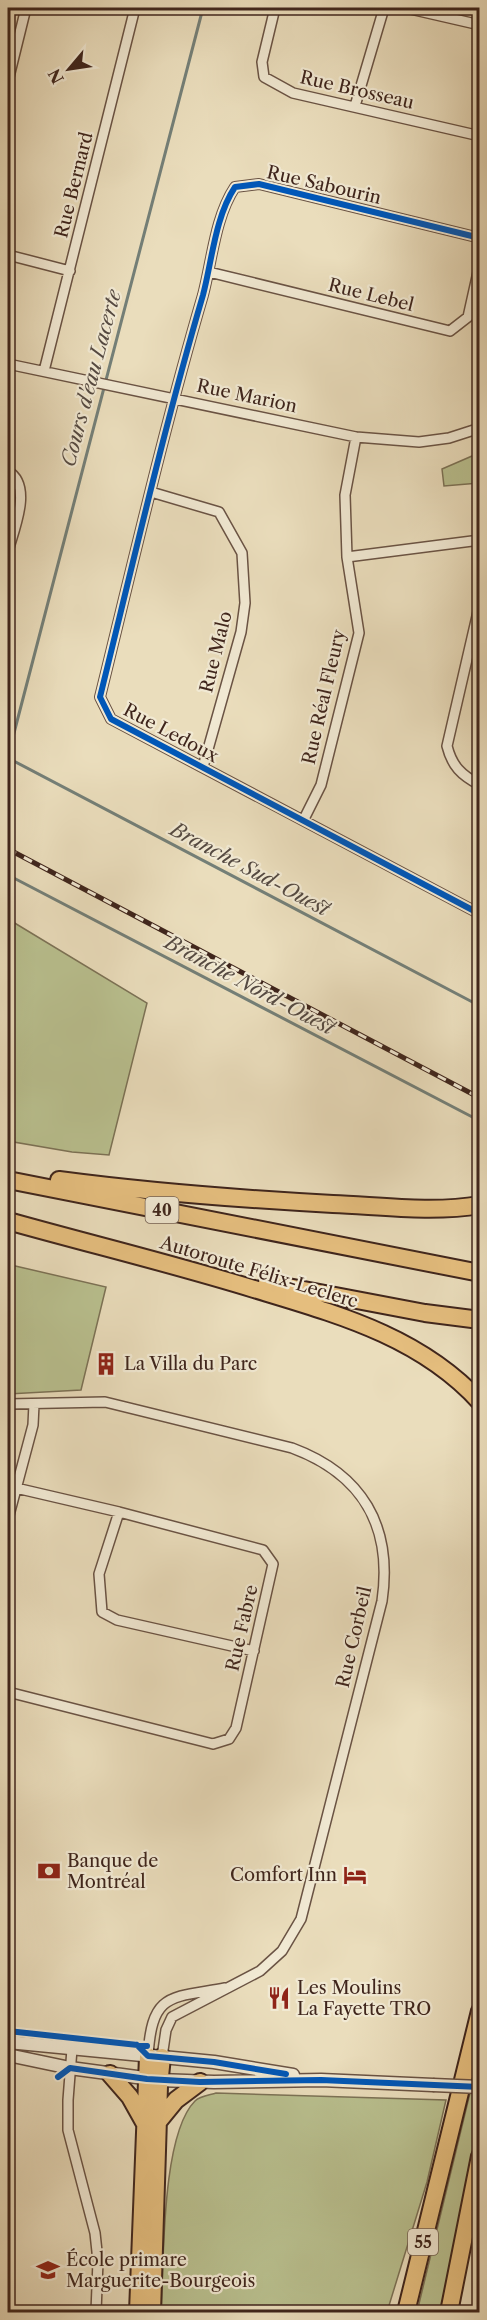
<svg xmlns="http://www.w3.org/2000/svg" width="487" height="2320" viewBox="0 0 487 2320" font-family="'Libre Caslon Text',serif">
	<rect width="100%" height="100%" fill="#eaddbc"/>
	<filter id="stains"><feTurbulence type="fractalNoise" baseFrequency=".00333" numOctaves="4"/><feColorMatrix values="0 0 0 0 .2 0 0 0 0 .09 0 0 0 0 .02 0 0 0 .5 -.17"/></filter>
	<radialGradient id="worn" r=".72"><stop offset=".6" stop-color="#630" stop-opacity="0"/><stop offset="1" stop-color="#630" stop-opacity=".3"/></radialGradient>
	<!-- green -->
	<path fill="#b9c08f" stroke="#7c7256" stroke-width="1.5" d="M 479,453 L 479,483 L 444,486 L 442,469 Z
		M 8,919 L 147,1003 L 109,1155 L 72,1152 L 8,1141 Z
		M 11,1265 L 106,1287 L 81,1390 L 8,1394 L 8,1280 Z
		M 479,2056 L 479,2117 L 441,2312 L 417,2312 Z
		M 216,2093 L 446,2100 L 427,2182 L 387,2312 L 161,2312 C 164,2264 161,2135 195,2101 C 200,2096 210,2095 216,2093 Z"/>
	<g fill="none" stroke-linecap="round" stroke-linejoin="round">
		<!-- stream -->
		<path stroke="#747f77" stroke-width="3" d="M 8,756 L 203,8
			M 8,758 L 480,1006
			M 8,875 L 480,1121"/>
		<!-- minor casing -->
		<g stroke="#6a5344" stroke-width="12">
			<path id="minor" d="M 275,8 L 262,62 L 264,77 L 293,93 L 480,136
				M 406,8 L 480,25
				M 8,81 L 26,8
				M 355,106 L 384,8
				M 480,238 L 259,184 L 235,187 C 215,217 212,261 203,295 C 164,428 133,563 100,697 L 111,719 L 480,914
				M 8,255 L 70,271
				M 209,272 L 450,331 L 468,317 L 480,263
				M 8,364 L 356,437 L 419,442 L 449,438 L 480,428
				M 44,371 L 135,8
				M 8,471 C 33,486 14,529 8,551
				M 151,492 L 219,512 L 242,553 L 245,603 L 241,632 L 203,767
				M 347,557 L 480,540
				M 480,603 L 447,746 C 452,766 461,775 480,785
				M 304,819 L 321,785 L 359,633 L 347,557 L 345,495 L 356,437
				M 8,1404 L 105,1402 L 292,1448 C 362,1474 393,1526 382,1601 L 301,1919 L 282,1951 L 260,1971 L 172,2017 L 166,2030 L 162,2057
				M 119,1512 L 99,1574 L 102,1612 L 117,1620 L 254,1651
				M 8,1519 L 33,1425 L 34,1404
				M 8,1692 L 213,1744 L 229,1739 L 236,1728 L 273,1564 L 263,1550 L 119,1512 L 16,1488
				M 72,2049 L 68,2100 L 68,2130 L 95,2233 L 98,2261 L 96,2312
				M 148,2056 C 152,1992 170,1998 225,1988"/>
		</g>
		<!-- tertiary casing -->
		<g stroke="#6a5344" stroke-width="15">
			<path id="tertiary" d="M 8,2042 L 214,2062 L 293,2075
				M 8,2055 L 70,2068 L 159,2080 L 214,2082 L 321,2080 L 433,2085"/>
		</g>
		<!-- motorway casing -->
		<g stroke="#3f251c" stroke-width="20">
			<path id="motorway" d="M 8,1180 L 480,1273
				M 59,1180 C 150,1192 241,1199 333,1204 C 381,1206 432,1213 480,1205
				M 8,1221 C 90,1244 173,1264 254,1289 C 336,1314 420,1336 480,1402
				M 267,1283 L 425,1313 L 480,1320
				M 110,2074 L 130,2097 L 144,2122
				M 158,2122 L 176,2100 L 200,2082
				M 138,2312 L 148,2056
				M 152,2312 L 159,2086 L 162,2057
				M 406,2312 L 480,2011
				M 449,2312 L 480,2156"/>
		</g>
		<!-- minor -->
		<use href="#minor" stroke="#f1e9d3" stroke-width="9"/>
		<!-- tertiary -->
		<use href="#tertiary" stroke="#f1e9d3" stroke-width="12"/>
		<!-- motorway -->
		<use href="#motorway" stroke="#e5be7e" stroke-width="16"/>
		<!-- rail casing -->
		<g stroke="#3f251c" stroke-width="5">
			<path id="rail" d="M 8,849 L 480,1098"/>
		</g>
		<!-- rail -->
		<use href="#rail" stroke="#f1e9d3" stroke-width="3" stroke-dasharray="9" stroke-linecap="butt"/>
		<!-- tertiary-bridge casing -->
		<g stroke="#6a5344" stroke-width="15" stroke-linecap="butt">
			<path id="tertiary-bridge" d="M 433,2085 L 480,2087"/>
		</g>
		<!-- tertiary-bridge -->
		<use href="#tertiary-bridge" stroke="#f1e9d3" stroke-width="12"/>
		<!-- cycleway casing -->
		<g stroke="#f1e9d3" stroke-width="10">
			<path id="cycleway" d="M 480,238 L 259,184 L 235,187 C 215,217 212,261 203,295 C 164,428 133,563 100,697 L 111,719 L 480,914
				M 8,2031 L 147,2046
				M 137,2045 L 148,2056 L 214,2062 L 286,2074
				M 58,2077 L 70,2068 L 147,2079 L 200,2082 L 321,2080 L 480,2087"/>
		</g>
		<!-- cycleway -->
		<use href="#cycleway" stroke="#0057b8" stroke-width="6"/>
	</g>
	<!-- icons -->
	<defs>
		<g id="building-bare" transform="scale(1.8)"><path d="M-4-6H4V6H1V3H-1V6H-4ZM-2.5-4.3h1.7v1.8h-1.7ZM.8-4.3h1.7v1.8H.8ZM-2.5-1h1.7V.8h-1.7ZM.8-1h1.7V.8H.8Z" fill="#8f2418" stroke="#f1e9d3" stroke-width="2.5" paint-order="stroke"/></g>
		<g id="bank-bare" transform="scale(1.8)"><path d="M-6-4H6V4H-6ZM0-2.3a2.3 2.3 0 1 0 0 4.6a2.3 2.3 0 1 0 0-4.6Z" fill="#8f2418" stroke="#f1e9d3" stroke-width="2.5" paint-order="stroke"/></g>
		<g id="hotel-bare" transform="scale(1.8)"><path d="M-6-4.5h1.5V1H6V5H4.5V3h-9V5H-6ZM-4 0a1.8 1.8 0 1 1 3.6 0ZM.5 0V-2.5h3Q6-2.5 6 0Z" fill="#8f2418" stroke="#f1e9d3" stroke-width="2.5" paint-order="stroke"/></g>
		<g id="restaurant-bare" transform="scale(1.8)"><path d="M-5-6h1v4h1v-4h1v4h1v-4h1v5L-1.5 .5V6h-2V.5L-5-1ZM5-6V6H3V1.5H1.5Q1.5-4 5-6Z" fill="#8f2418" stroke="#f1e9d3" stroke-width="2.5" paint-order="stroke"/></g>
		<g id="school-bare" transform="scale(1.8)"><path d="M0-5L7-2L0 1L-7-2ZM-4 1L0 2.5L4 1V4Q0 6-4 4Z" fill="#8f2418" stroke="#f1e9d3" stroke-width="2.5" paint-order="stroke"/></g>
	</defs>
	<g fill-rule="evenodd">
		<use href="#building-bare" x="106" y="1364"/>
		<use href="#bank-bare" x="49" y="1871"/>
		<use href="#hotel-bare" x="355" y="1875"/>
		<use href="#restaurant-bare" x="279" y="1998"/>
		<use href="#school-bare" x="48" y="2270"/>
	</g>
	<g text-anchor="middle" stroke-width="4.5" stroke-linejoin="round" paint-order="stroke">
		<!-- shield labels -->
		<g fill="#f1e9d3" stroke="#746053" stroke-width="1.5">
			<rect x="145.5" y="1197" width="33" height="26" rx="4.5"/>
			<rect x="408" y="2229" width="30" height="26" rx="4.5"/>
		</g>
		<g font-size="16" font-weight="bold" fill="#3f251c">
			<text x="162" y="1216">40</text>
			<text x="423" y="2248">55</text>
		</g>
		<!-- street labels -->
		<g font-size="18" fill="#3f251c" stroke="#f1e9d3">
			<text transform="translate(357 90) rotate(13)" y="6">Rue Brosseau</text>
			<text transform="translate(74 185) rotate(-76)" y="6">Rue Bernard</text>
			<text transform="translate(324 185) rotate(13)" y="6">Rue Sabourin</text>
			<text transform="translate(371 295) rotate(14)" y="6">Rue Lebel</text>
			<text transform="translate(247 396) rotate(12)" y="6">Rue Marion</text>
			<text transform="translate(216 652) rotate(-76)" y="6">Rue Malo</text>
			<text transform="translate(324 697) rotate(-77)" y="6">Rue Réal Fleury</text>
			<text transform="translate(171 733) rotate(28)" y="6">Rue Ledoux</text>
			<text transform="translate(259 1272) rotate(17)" y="6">Autoroute Félix-Leclerc</text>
			<text transform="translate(242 1628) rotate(-77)" y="6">Rue Fabre</text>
			<text transform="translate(354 1637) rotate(-77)" y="6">Rue Corbeil</text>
		</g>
		<!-- poi labels -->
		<g font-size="18" fill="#3f251c" stroke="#f1e9d3" text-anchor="start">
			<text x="124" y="1370">La Villa du Parc</text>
			<text x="67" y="1867">Banque de<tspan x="67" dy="21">Montréal</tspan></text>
			<text x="337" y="1881" text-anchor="end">Comfort Inn</text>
			<text x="297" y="1994">Les Moulins<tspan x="297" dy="21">La Fayette TRO</tspan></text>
			<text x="66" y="2266">École primare<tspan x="66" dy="21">Marguerite-Bourgeois</tspan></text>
		</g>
		<!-- water labels -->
		<g font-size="20" font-style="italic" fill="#554a42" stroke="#f1e9d3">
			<text transform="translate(91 378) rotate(-75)" y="7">Cours d'eau Lacerte</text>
			<text transform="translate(250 869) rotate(28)" y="7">Branche Sud-Ouest</text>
			<text transform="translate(250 985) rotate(28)" y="7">Branche Nord-Ouest</text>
		</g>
	</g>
	<!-- margin -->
	<rect width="487" height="2320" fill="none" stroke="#eaddbc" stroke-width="30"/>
	<rect x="9" y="9" width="469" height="2302" fill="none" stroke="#3f251c" stroke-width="3"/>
	<rect x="15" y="15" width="457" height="2290" fill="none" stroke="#3f251c" stroke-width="1.5"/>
	<!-- north arrow -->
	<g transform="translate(69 69) rotate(241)" stroke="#f1e9d3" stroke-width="4.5" paint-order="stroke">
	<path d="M0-4.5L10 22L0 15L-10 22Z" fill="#3f251c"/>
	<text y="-9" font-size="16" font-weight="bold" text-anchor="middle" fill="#3f251c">N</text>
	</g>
	<rect width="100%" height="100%" filter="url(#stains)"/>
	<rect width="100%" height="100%" fill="url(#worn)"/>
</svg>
